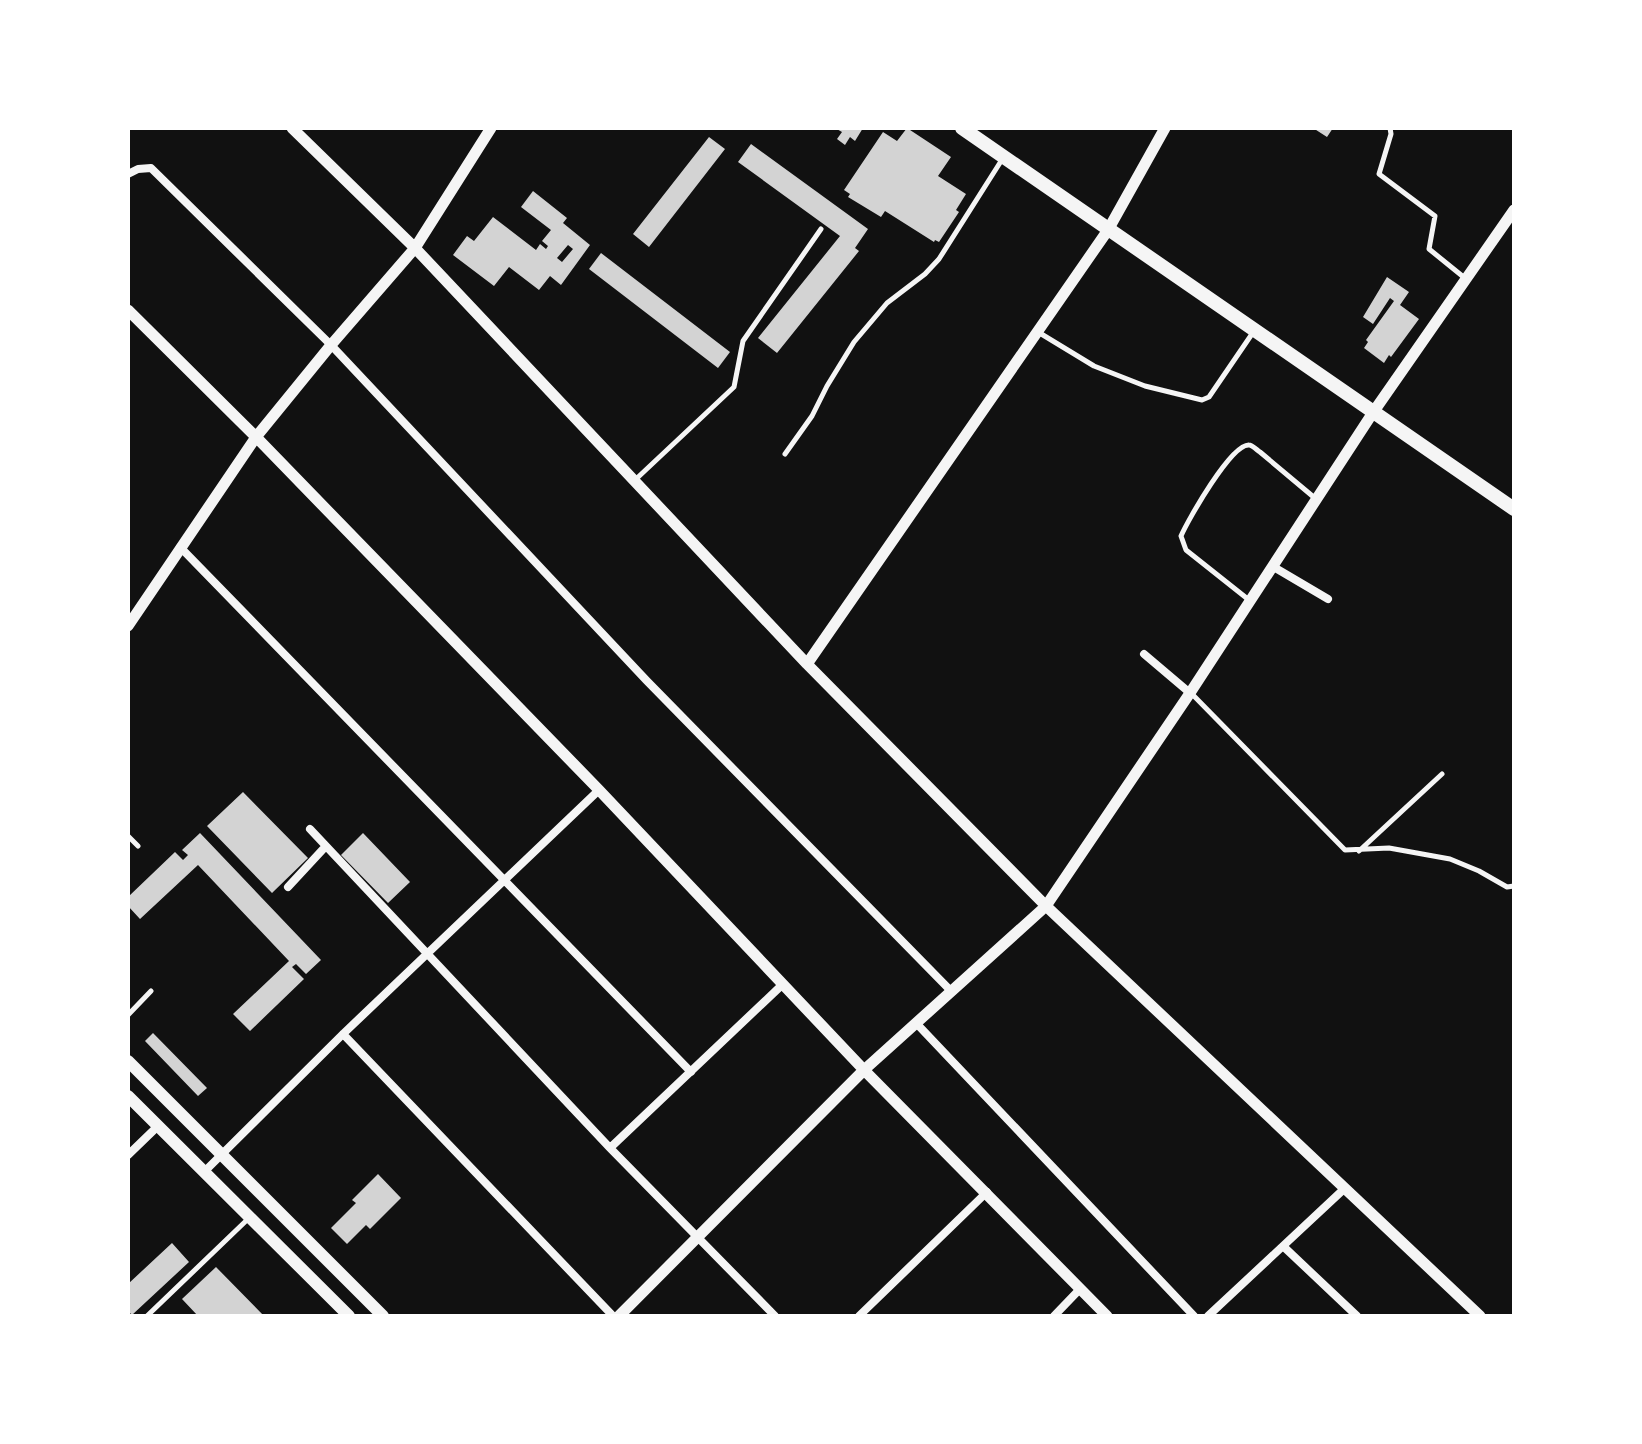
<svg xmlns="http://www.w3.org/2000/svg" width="1642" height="1444" viewBox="0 0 1642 1444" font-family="'Noto Sans',sans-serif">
	<rect width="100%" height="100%" fill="#111"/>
	<!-- building -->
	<path fill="#d3d3d3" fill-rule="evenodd" d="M 835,128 L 863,128 L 855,141 L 850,137 L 845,145 L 837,139 L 842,132 Z
		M 907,128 L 951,157 L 938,176 L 966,194 L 956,210 L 959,212 L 939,242 L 935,240 L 934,242 L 885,211 L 881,217 L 848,197 L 850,194 L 844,190 L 883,132 L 897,141 Z
		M 1313,128 L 1333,128 L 1327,137 Z
		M 709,137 L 725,149 L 649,247 L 633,234 Z
		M 751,144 L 868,229 L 855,248 L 859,251 L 777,353 L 758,338 L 840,236 L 738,162 Z
		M 533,191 L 567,218 L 563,223 L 590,245 L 561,285 L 550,276 L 539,290 L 509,267 L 494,286 L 453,255 L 467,236 L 474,241 L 493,217 L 536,250 L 540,244 L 546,249 L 548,246 L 542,241 L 551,230 L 521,207 ZM 568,245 L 573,249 L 562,262 L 557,258 Z
		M 601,253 L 730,352 L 718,368 L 589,269 Z
		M 1387,277 L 1409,292 L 1400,305 L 1419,319 L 1391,357 L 1389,355 L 1384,363 L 1364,348 L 1368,342 L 1366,340 L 1394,301 L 1390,298 L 1373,324 L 1363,317 Z
		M 243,792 L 308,858 L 272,893 L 207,826 Z
		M 200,833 L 321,960 L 306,974 L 296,964 L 292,967 L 304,979 L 250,1031 L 233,1014 L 289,961 L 198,865 L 140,919 L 128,906 L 128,897 L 175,852 L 183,860 L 188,855 L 182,850 Z
		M 363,833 L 410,882 L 388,903 L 341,855 Z
		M 153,1033 L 207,1088 L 198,1096 L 145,1041 Z
		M 378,1174 L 401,1198 L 370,1229 L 366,1225 L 347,1244 L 331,1228 L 356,1203 L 352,1200 Z
		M 172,1243 L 189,1262 L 132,1315 L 128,1311 L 128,1284 Z
		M 216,1267 L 264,1316 L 198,1316 L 182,1299 Z"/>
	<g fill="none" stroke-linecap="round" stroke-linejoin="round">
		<!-- service -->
		<path stroke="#f5f5f5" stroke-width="5" d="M 1390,128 L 1391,134 L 1379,174 L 1435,216 L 1429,249 L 1466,279
			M 1038,332 L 1094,366 L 1145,386 L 1202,400 L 1209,397 L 1254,331
			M 785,454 L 812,416 L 827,386 L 854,342 L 887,303 L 925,274 L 939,259 L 1003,158
			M 635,480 L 734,387 L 743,341 L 821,229
			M 1249,600 L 1186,550 L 1181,536 C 1188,520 1231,444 1249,445 C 1252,445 1257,450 1260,452 L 1316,499
			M 1191,693 L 1345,850 L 1389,848 L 1450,859 L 1479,871 L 1507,887 L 1514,886
			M 128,836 L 138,846
			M 1359,851 L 1442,774
			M 128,1015 L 151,991
			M 147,1316 L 249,1218"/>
		<!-- minor -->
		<path stroke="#f5f5f5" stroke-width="8" d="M 128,174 L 138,169 L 151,168 L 331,345 L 647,681 L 952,992
			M 180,547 L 691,1072
			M 1272,566 L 1328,599
			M 1144,654 L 1190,693
			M 310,829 L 610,1148 L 775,1316
			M 288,887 L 326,846
			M 917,1024 L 1194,1316
			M 343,1034 L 613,1316
			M 610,1148 L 783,984
			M 128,1155 L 158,1126
			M 204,1172 L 343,1034 L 599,790
			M 1284,1247 L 1357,1316
			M 859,1316 L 987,1192
			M 1054,1316 L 1079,1290
			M 1208,1316 L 1344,1189"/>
		<!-- tertiary -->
		<path stroke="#f5f5f5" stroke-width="11" d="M 292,128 L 415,248 L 807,664 L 1046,906 L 1480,1316
			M 128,310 L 256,437 L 599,790 L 864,1070 L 1107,1316
			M 128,626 L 256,437 L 331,345 L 415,248 L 491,128
			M 807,664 L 1108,230 L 1165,128
			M 619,1316 L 864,1070 L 1046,906 L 1190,693 L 1372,414 L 1514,210"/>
		<!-- secondary -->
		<path stroke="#f5f5f5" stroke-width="12" d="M 128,1061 L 383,1316
			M 128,1096 L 349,1316"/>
		<!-- primary -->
		<path stroke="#f5f5f5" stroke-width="14" d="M 962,128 L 1514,509"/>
	</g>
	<!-- border -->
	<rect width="1642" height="1444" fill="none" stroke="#ffffff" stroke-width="260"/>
</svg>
